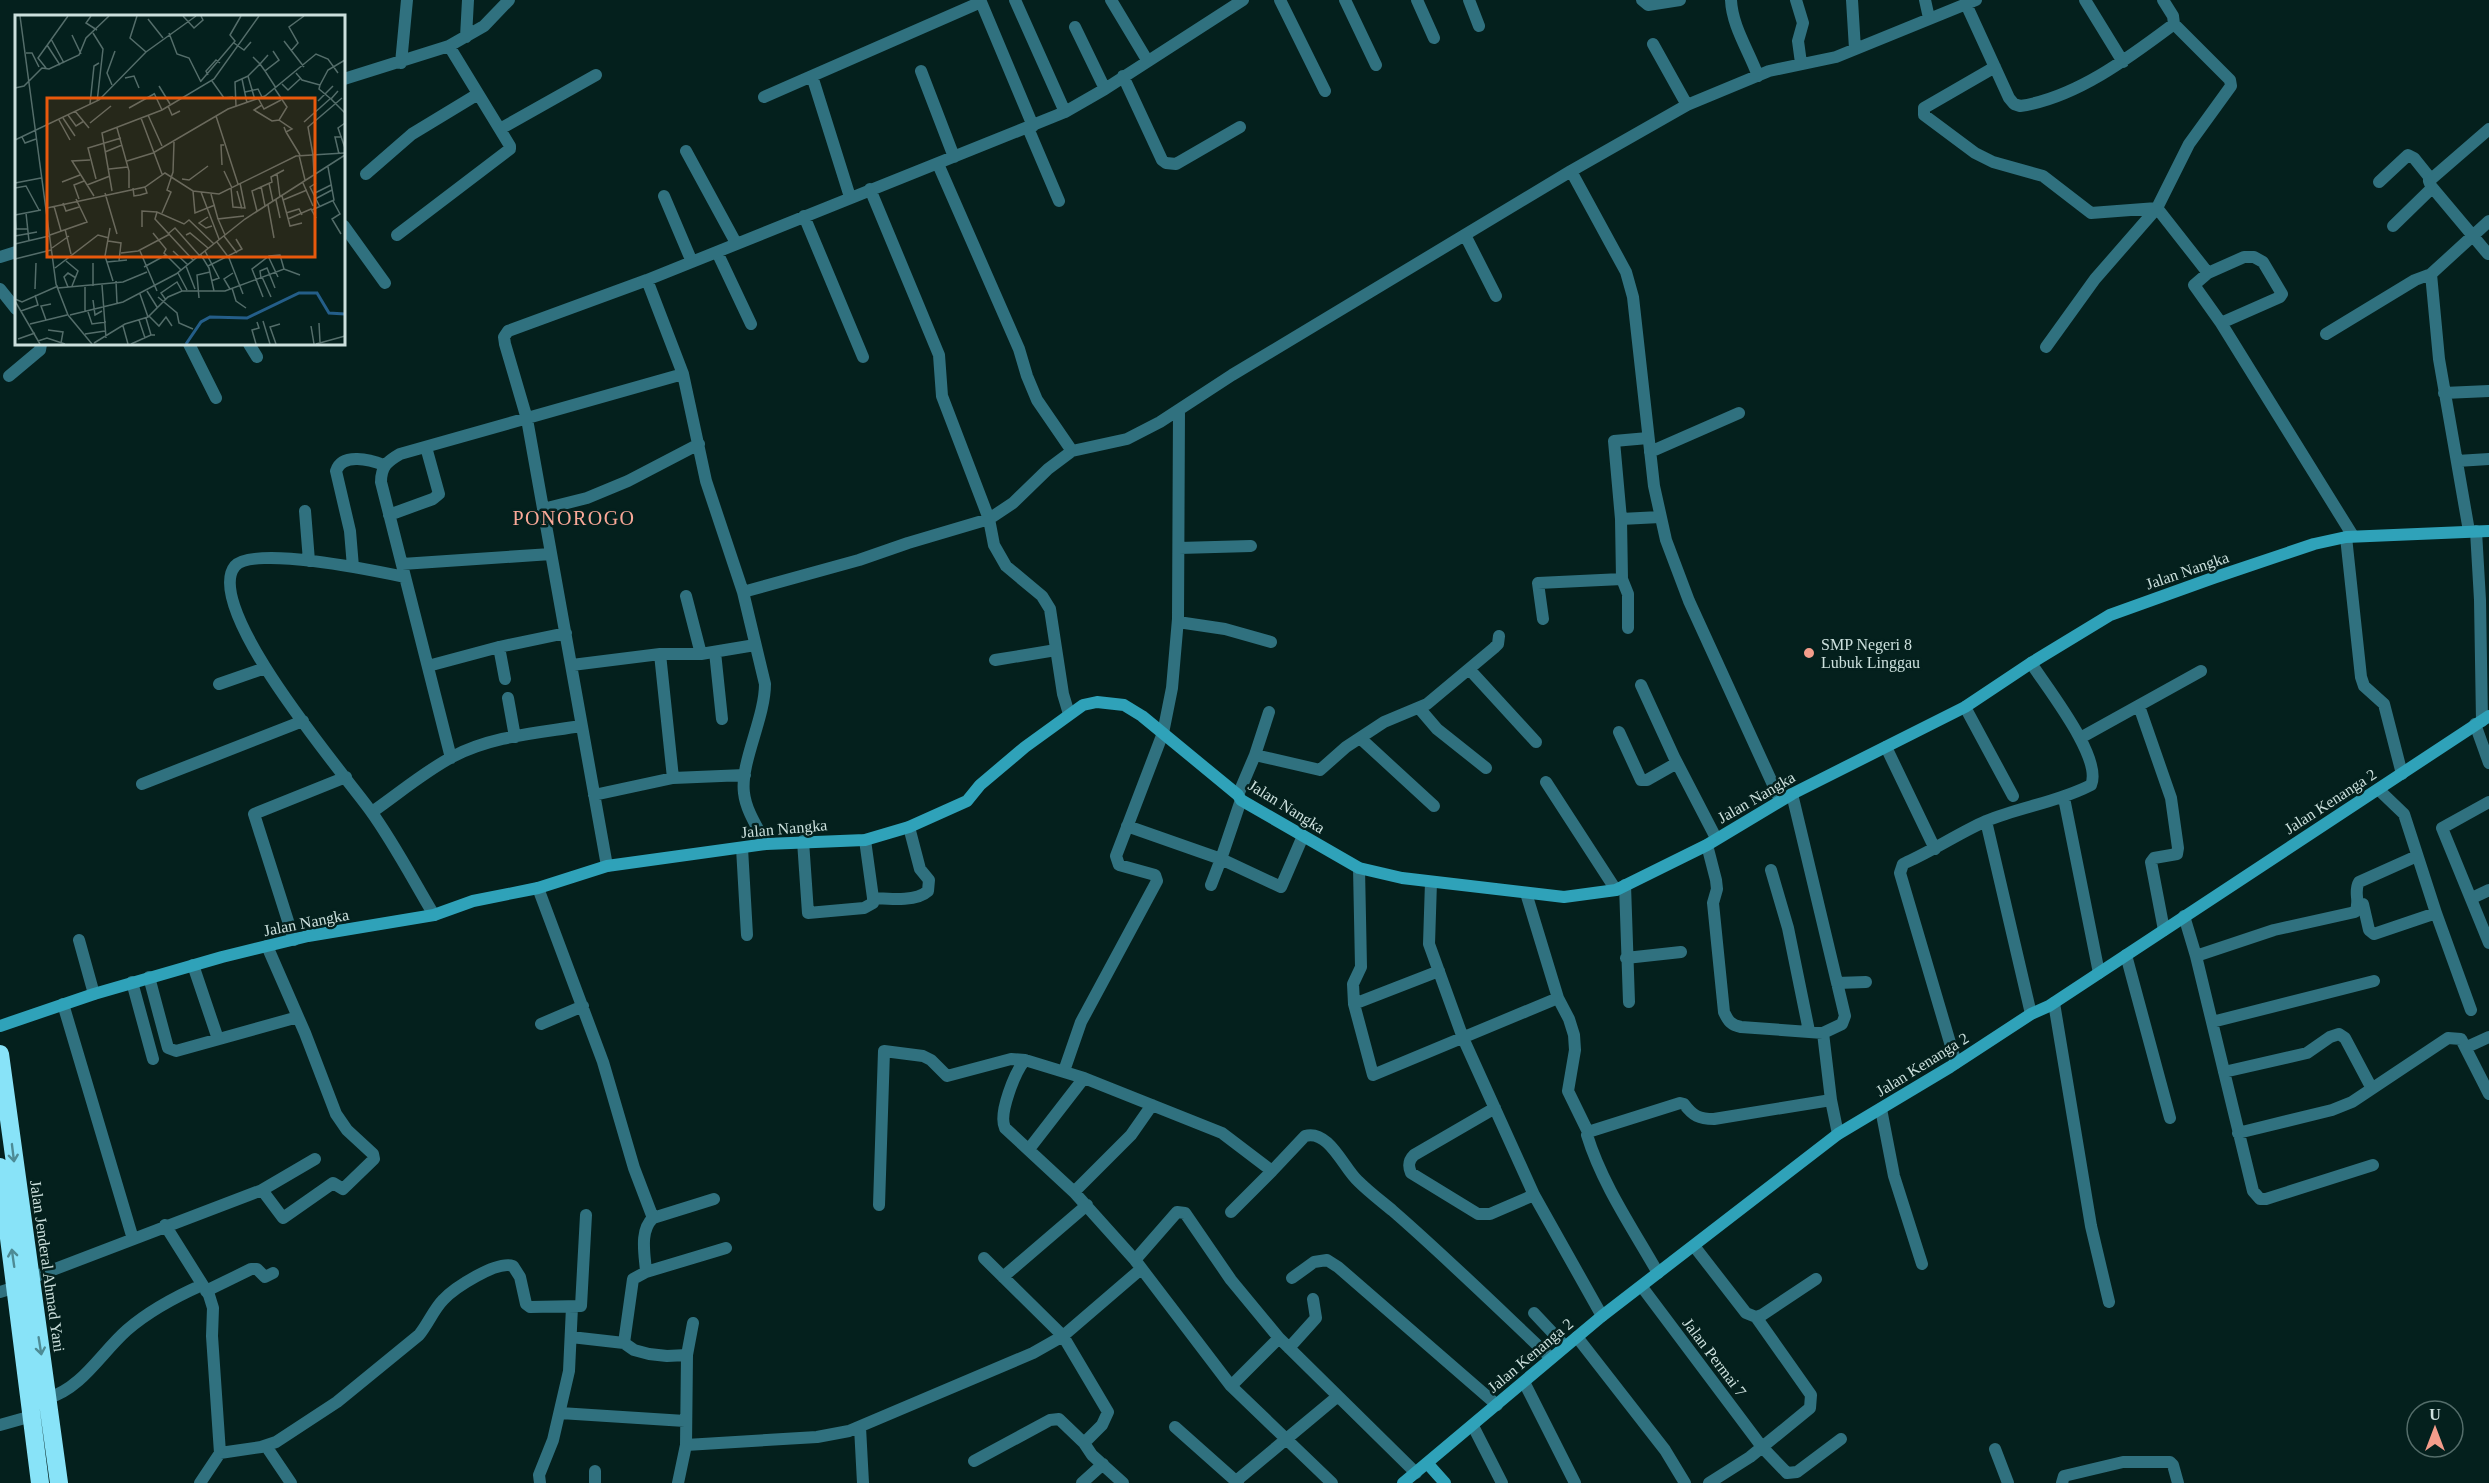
<svg xmlns="http://www.w3.org/2000/svg" width="2489" height="1483" viewBox="0 0 2489 1483" font-family="'Times New Roman',serif">
	<rect width="100%" height="100%" fill="#04201d"/>
	<g fill="none" stroke-linecap="round" stroke-linejoin="round">
		<!-- street -->
		<path stroke="#30717f" stroke-width="12" d="M 1015,0 L 1065,112
			M 1111,0 L 1147,60
			M 1280,0 L 1325,91
			M 1345,0 L 1376,65
			M 1417,0 L 1434,38
			M 1469,0 L 1479,26
			M 1642,0 L 1648,5 L 1680,0
			M 1731,0 C 1732,26 1749,51 1758,76
			M 1796,0 L 1803,23 L 1798,41 L 1801,63
			M 1852,0 L 1855,49
			M 1925,0 L 1929,18
			M 2085,0 L 2123,62
			M 2163,0 L 2173,16 L 2174,24 L 2230,80 L 2231,86 L 2189,144 L 2157,208 L 2208,273 L 2244,257 L 2254,257 L 2263,262 L 2282,294 L 2280,297 L 2221,323 L 2194,285 L 2208,273
			M 981,2 L 1033,126
			M 1966,4 L 2009,98 L 2014,104 L 2020,106 C 2076,98 2130,57 2174,24
			M 1075,27 L 1105,89
			M 466,37 L 468,0
			M 1653,44 L 1687,105
			M 401,63 L 407,0
			M 1995,67 L 1924,108 L 1924,115 L 1975,153 L 1993,162 L 2043,176 L 2091,213 L 2157,208
			M 921,71 L 954,157
			M 812,76 L 850,197
			M 1123,76 L 1162,160 L 1166,163 L 1176,164 L 1240,127
			M 344,79 L 449,46 L 484,26 L 509,0
			M 764,97 L 981,2 L 980,0
			M 1028,128 L 1059,201
			M 500,129 L 596,75
			M 686,151 L 736,243
			M 938,164 L 1019,349 L 1027,376 L 1037,400 L 1072,451
			M 1571,171 L 1626,272 L 1633,297 L 1654,486 L 1666,540 L 1689,601 L 1780,800
			M 366,174 L 412,134 L 478,94
			M 2379,182 L 2408,155 L 2414,158 L 2430,178
			M 870,189 L 939,355 L 942,396 L 989,519 L 994,545 L 1006,566 L 1042,596 L 1050,609 L 1063,694 L 1069,714
			M 664,196 L 692,262
			M 804,216 L 863,357
			M 344,226 L 385,283
			M 2393,226 L 2432,188
			M 397,235 L 510,149 L 510,146 L 449,46
			M 1465,235 L 1496,296
			M 717,252 L 751,324
			M 2488,254 L 2431,186 L 2429,181 L 2489,129
			M 0,257 L 16,252
			M 647,280 L 683,374 L 706,481 L 743,592 L 765,684 C 765,718 740,763 744,793 C 746,811 758,828 766,844
			M 0,289 L 16,309
			M 2221,323 L 2353,536
			M 2326,334 L 2415,280 L 2431,274
			M 189,344 L 216,398
			M 249,344 L 257,357
			M 2046,347 L 2095,279 L 2157,208
			M 9,376 L 40,350 L 41,344
			M 2444,393 L 2489,391
			M 1650,452 L 1739,413
			M 2457,461 L 2489,459
			M 543,509 L 587,498 L 628,481 L 699,444
			M 305,511 L 309,561
			M 389,515 L 433,499 L 439,494 L 426,447
			M 1621,519 L 1660,517
			M 2469,531 L 2439,359 L 2431,274 L 2489,221
			M 2476,531 L 2480,600 L 2482,721
			M 2346,537 L 2361,677 L 2364,686 L 2384,704 L 2402,774
			M 1179,548 L 1251,546
			M 402,564 L 551,554
			M 353,567 L 350,531 L 336,471 C 342,452 371,460 384,465
			M 405,577 C 376,571 253,545 235,566 C 201,607 344,774 370,810 C 394,843 413,880 434,915
			M 743,592 L 859,560 L 908,543 L 989,519 L 1013,503 L 1048,469 L 1072,451 L 1127,439 L 1160,422 L 1232,375 L 1571,171 L 1687,105 L 1769,71 L 1836,57 L 1976,0
			M 686,596 L 701,654
			M 1543,619 L 1538,583 L 1622,579
			M 1178,622 L 1225,629 L 1271,642
			M 1628,628 L 1628,594 L 1622,579 L 1621,519 L 1614,441 L 1648,438
			M 499,647 L 505,679
			M 715,652 L 722,719
			M 660,654 L 673,778
			M 995,660 L 1056,650
			M 572,665 L 660,654 L 701,654 L 755,645
			M 428,666 L 499,647 L 566,633
			M 1469,669 L 1536,742
			M 219,684 L 265,668
			M 1641,685 L 1674,757 L 1716,838
			M 508,698 L 515,737
			M 2139,706 L 2171,798 L 2178,848 L 2177,854 L 2154,858 L 2151,862 L 2164,930
			M 1965,707 L 2013,796
			M 1419,708 L 1437,729 L 1486,768
			M 2475,724 L 2489,763
			M 1619,732 L 1641,780 L 1647,780 L 1677,763
			M 2082,737 L 2201,671
			M 1360,738 L 1434,806
			M 1886,747 L 1935,849
			M 1255,755 L 1320,770 L 1346,747 L 1384,722 L 1427,704 L 1494,648 L 1498,644 L 1499,636
			M 451,758 L 381,482 C 381,466 388,461 400,454 L 683,374
			M 1546,782 L 1616,890
			M 142,784 L 303,721
			M 2379,790 L 2404,814 L 2436,913 L 2471,1010
			M 594,795 L 673,778 L 745,775
			M 1238,795 L 1255,755 L 1269,712
			M 2064,798 L 2099,973
			M 2489,802 L 2442,828 L 2489,943
			M 372,812 C 398,794 424,772 452,757 C 491,736 538,733 581,726
			M 1986,821 L 2031,1014
			M 1127,826 L 1221,859 L 1241,800
			M 865,840 L 873,898
			M 803,841 L 808,913 L 864,908 L 873,903 L 873,898 C 889,899 916,902 928,891 L 929,880 L 920,869 L 909,827
			M 1707,845 L 1716,880 L 1717,889 L 1713,903 L 1724,1012 C 1728,1021 1731,1025 1741,1027 L 1823,1033 L 1842,1024 L 1845,1016 L 1792,794
			M 742,848 L 747,935
			M 607,866 L 527,419 L 505,344 L 504,337 L 508,331 L 647,280 L 1065,112 L 1105,89 L 1243,0
			M 1359,868 L 1361,967 L 1353,984 L 1354,1004 L 1373,1075 L 1558,998
			M 1771,870 L 1788,928 L 1809,1031
			M 1431,882 L 1429,944 L 1463,1038 L 1534,1195 L 1602,1316
			M 1211,885 L 1221,859 L 1281,887 L 1303,836
			M 1625,885 L 1629,1002
			M 538,888 L 603,1062 L 634,1168 L 653,1218
			M 1526,893 L 1558,998 L 1569,1019 L 1574,1035 L 1575,1050 L 1568,1091 L 1588,1132
			M 2472,898 L 2489,890
			M 2363,904 L 2369,930 L 2374,934 L 2436,913
			M 2184,916 L 2196,956 L 2253,1191 L 2260,1199 L 2266,1199 L 2373,1165
			M 79,940 L 94,994
			M 294,940 L 254,814 L 346,777
			M 2126,955 L 2170,1118
			M 2196,956 L 2274,930 L 2355,912 C 2361,902 2353,892 2359,882 L 2417,856
			M 1626,958 L 1681,952
			M 193,965 L 218,1039
			M 149,977 L 168,1048 L 176,1051 L 298,1017
			M 132,982 L 153,1059
			M 1837,983 L 1866,982
			M 2054,1003 L 2091,1226 L 2109,1302
			M 63,1004 L 133,1239
			M 1354,1004 L 1439,971
			M 2212,1022 L 2374,981
			M 541,1024 L 583,1006
			M 1823,1033 L 1831,1100 L 1838,1134
			M 2467,1047 L 2489,1037
			M 1956,1063 L 1900,873 L 1903,864 L 1907,862 C 1934,850 1959,833 1986,821 C 2020,807 2058,802 2091,785 C 2103,758 2047,688 2031,663
			M 1064,1071 L 1081,1022 L 1157,881 L 1155,875 L 1119,865 L 1116,856 L 1163,733 L 1172,688 L 1178,619 L 1179,410
			M 2224,1072 L 2307,1053 L 2330,1037 L 2339,1034 L 2345,1038 L 2371,1087
			M 1495,1108 L 1414,1155 C 1408,1161 1408,1166 1411,1173 L 1478,1214 L 1490,1214 L 1534,1195
			M 1881,1109 L 1894,1176 L 1922,1264
			M 2238,1133 L 2332,1110 L 2352,1102 L 2448,1038 L 2461,1039 L 2489,1094
			M 1029,1149 L 1084,1078
			M 262,1190 L 315,1159
			M 1074,1192 L 1131,1135 L 1152,1105
			M 879,1205 L 884,1051 L 923,1056 L 931,1060 L 947,1076 L 1011,1059 L 1025,1060
			M 1231,1212 L 1272,1171
			M 165,1225 L 209,1295 L 213,1308 L 212,1336 L 220,1453
			M 1694,1246 L 1746,1313 L 1756,1317 L 1762,1315 L 1816,1279
			M 984,1258 L 1063,1336 L 1108,1412 L 1102,1425 L 1084,1443 L 1092,1455 L 1123,1483
			M 1135,1260 L 1177,1212 L 1185,1213 L 1231,1280 L 1279,1338 L 1416,1473
			M 646,1272 C 645,1255 639,1231 653,1218 L 714,1199
			M 1658,1273 C 1633,1229 1602,1184 1587,1135 L 1588,1132 L 1680,1103 L 1684,1104 C 1693,1116 1699,1119 1714,1119 L 1831,1100
			M 1003,1277 L 1087,1205
			M 1292,1278 L 1314,1262 L 1327,1260 L 1338,1267 L 1497,1405
			M 29,1279 L 262,1190 L 283,1218 L 333,1183 L 343,1189 L 374,1159 L 373,1154 L 347,1130 L 336,1114 L 305,1033 L 267,946
			M 1642,1287 L 1762,1447 L 1787,1473 L 1797,1472 L 1841,1439
			M 206,1291 L 251,1269 L 257,1269 L 265,1277 L 273,1273
			M 0,1292 L 16,1287
			M 1534,1313 L 1565,1346
			M 571,1337 L 624,1343 L 634,1350 L 649,1354 L 667,1356 L 687,1355 L 686,1445 L 678,1483
			M 1577,1337 L 1665,1450 L 1685,1483
			M 624,1343 L 633,1279 L 646,1272 L 726,1248
			M 1289,1348 L 1316,1318 L 1313,1299
			M 687,1355 L 693,1323
			M 1524,1382 L 1575,1483
			M 1231,1386 L 1279,1338
			M 48,1398 C 82,1388 101,1353 127,1330 C 150,1310 175,1297 202,1285
			M 560,1413 L 685,1421
			M 0,1425 L 32,1416
			M 1473,1426 L 1502,1483
			M 860,1427 L 863,1483
			M 1175,1427 L 1238,1483
			M 686,1445 L 817,1437 L 849,1431 L 1033,1353 L 1063,1336 L 1141,1269
			M 266,1446 L 291,1483
			M 1995,1449 L 2008,1483
			M 974,1461 L 1050,1420 L 1059,1419 L 1084,1443
			M 1236,1481 L 1338,1396
			M 200,1483 L 220,1453 L 261,1447 L 276,1442 L 337,1402 L 419,1335 C 428,1324 434,1309 443,1300 C 454,1288 497,1260 513,1266 L 520,1277 L 526,1304 L 530,1307 L 581,1306 L 586,1215
			M 540,1483 L 539,1475 L 553,1440 L 569,1371 L 572,1307
			M 595,1483 L 595,1471
			M 1082,1483 L 1103,1464
			M 1332,1483 L 1231,1386 L 1135,1260 L 1074,1192 L 1005,1128 C 998,1114 1015,1072 1025,1060 L 1084,1078 L 1222,1133 L 1272,1171 L 1305,1136 C 1329,1129 1344,1169 1358,1181 C 1369,1192 1381,1201 1393,1211 C 1447,1258 1499,1309 1551,1358
			M 1709,1483 L 1750,1457 L 1810,1408 L 1811,1395 L 1756,1317
			M 2062,1483 L 2064,1476 L 2123,1462 L 2170,1462 L 2173,1465 L 2178,1483"/>
		<!-- secondary -->
		<path stroke="#2fa2b9" stroke-width="12" d="M 0,1026 L 94,994 L 222,957 L 308,936 L 434,915 L 473,901 L 538,888 L 607,866 L 766,844 L 865,840 L 909,827 L 967,801 L 980,785 L 1025,747 L 1083,705 L 1097,702 L 1124,705 L 1142,716 L 1238,795 L 1241,800 L 1359,868 L 1402,878 L 1564,897 L 1616,890 L 1707,845 L 1792,794 L 1965,707 L 2031,663 L 2110,615 L 2213,578 L 2314,544 L 2346,537 L 2489,531
			M 1428,1464 L 1445,1483
			M 1403,1483 L 1602,1316 L 1838,1134 L 1950,1067 L 2031,1014 L 2049,1006 L 2489,716"/>
		<!-- highway -->
		<path stroke="#88e3f8" stroke-width="18" d="M 0,1054 L 59,1483
			M 0,1167 L 40,1483"/>
	</g>
	<!-- one-way arrows -->
	<defs><path id="oneway-shaft" d="M-6 0H5M1.5-3L5.5 0L1.5 3" fill="none" stroke-width="1.6" stroke-linecap="round" stroke-linejoin="round" transform="scale(1.5)"/></defs>
	<g stroke="#4d8b95">
		<use href="#oneway-shaft" transform="translate(13 1153) rotate(83)"/>
		<use href="#oneway-shaft" transform="translate(13 1258) rotate(-98)"/>
		<use href="#oneway-shaft" transform="translate(40 1346) rotate(81)"/>
	</g>
	<!-- markers -->
	<circle fill="#f49d8b" stroke="#04201d" stroke-width="2" cx="1809" cy="653" r="6"/>
	<g text-anchor="middle" stroke-width="5" stroke-linejoin="round" paint-order="stroke">
		<!-- street labels -->
		<g font-size="16" fill="#cce0dd" stroke="#04201d">
			<text transform="translate(2187 570) rotate(-19)" y="6">Jalan Nangka</text>
			<text transform="translate(1756 797) rotate(-30)" y="6">Jalan Nangka</text>
			<text transform="translate(2330 801) rotate(-33)" y="6">Jalan Kenanga 2</text>
			<text transform="translate(1287 806) rotate(32)" y="6">Jalan Nangka</text>
			<text transform="translate(784 828) rotate(-5)" y="6">Jalan Nangka</text>
			<text transform="translate(306 922) rotate(-11)" y="6">Jalan Nangka</text>
			<text transform="translate(1922 1064) rotate(-32)" y="6">Jalan Kenanga 2</text>
			<text transform="translate(48 1266) rotate(82)" y="6">Jalan Jenderal Ahmad Yani</text>
			<text transform="translate(1530 1355) rotate(-40)" y="6">Jalan Kenanga 2</text>
			<text transform="translate(1715 1357) rotate(53)" y="6">Jalan Permai 7</text>
		</g>
		<!-- poi labels -->
		<g font-size="16" fill="#cce0dd" stroke="#04201d" text-anchor="start">
			<text x="1821" y="650">SMP Negeri 8<tspan x="1821" dy="18">Lubuk Linggau</tspan></text>
		</g>
		<!-- quarter labels -->
		<g font-size="20" letter-spacing="1.5" fill="#faa998" stroke="#04201d">
			<text x="574" y="525">PONOROGO</text>
		</g>
	</g>
	<!-- overview -->
	<g transform="translate(15 15)">
		<rect width="330" height="330" fill="#04201d"/>
		<path fill="none" stroke="#245e89" stroke-width="3" d="M 171,329 L 186,307 L 195,302 L 232,303 L 284,278 L 302,278 L 314,298 L 330,299"/>
		<path fill="none" stroke="#546d6a" stroke-width="1.5" d="M 5,1 L 41,269 L 53,300 L 77,329M 76,1 L 71,8 L 82,15M 122,1 L 115,23 L 131,37M 168,1 L 179,13 L 188,5 L 186,1M 133,4 L 148,23M 78,18 L 88,34 L 82,87M 154,18 L 162,39 L 174,43 L 186,67M 57,20 L 66,39M 36,24 L 49,48M 269,26 L 289,52M 219,28 L 229,35 L 236,27M 32,30 L 45,50M 258,36 L 264,45 L 250,56 L 261,73M 276,36 L 283,28 L 274,12 L 289,1M 11,38 L 17,38 L 24,52M 31,53 L 23,43 L 53,1M 250,56 L 245,49 L 253,40M 281,58 L 287,65 L 305,70 L 304,74 L 316,84M 193,60 L 191,56 L 201,45 L 205,48M 233,61 L 245,49 L 238,42M 110,63 L 119,61 L 124,73M 227,64 L 232,88M 186,66 L 220,26 L 215,20 L 226,1M 197,66 L 209,83 L 218,82M 267,69 L 273,75 L 285,64M 97,70 L 92,58 L 100,36M 305,70 L 313,55 L 330,45M 144,71 L 155,89M 0,73 L 9,71 L 27,53 L 34,54 L 64,40 L 71,23 L 94,1M 260,74 L 272,92 L 264,105 L 277,114 L 271,117 L 269,112M 323,76 L 316,84 L 330,98M 230,77 L 243,74 L 247,82M 139,78 L 147,95M 243,83 L 249,94 L 266,85M 303,86 L 318,71M 75,89 L 79,51 L 84,48M 247,90 L 239,95 L 257,106 L 264,105M 153,91 L 157,100 L 165,96M 221,91 L 220,67 L 233,61 L 240,85M 114,93 L 139,79M 60,96 L 74,113M 53,100 L 61,111 L 69,106M 133,100 L 147,131M 201,101 L 223,169M 48,103 L 60,121M 126,103 L 147,159M 44,105 L 55,125M 289,107 L 316,83M 75,108 L 96,91M 330,108 L 323,113 L 330,133M 102,113 L 114,156 L 114,173M 271,117 L 285,140M 7,122 L 10,128 L 21,124M 0,125 L 84,85 L 131,37 L 181,1M 90,137 L 107,130M 324,139 L 320,122 L 327,122M 284,140 L 290,165M 298,140 L 293,112 L 327,83M 298,140 L 299,159M 75,145 L 57,146 L 79,181M 112,146 L 138,138 L 213,94 L 250,81 L 301,39 L 313,44 L 323,58M 207,150 L 206,130 L 209,130M 94,154 L 113,152M 209,156 L 217,173M 262,159 L 265,182M 81,164 L 73,133 L 106,123M 167,164 L 174,165 L 193,151M 47,167 L 65,160M 0,168 L 26,163M 254,168 L 258,187M 288,168 L 298,191M 301,168 L 295,172 L 305,192M 72,170 L 95,161M 246,171 L 250,191M 0,173 L 11,171 L 24,195M 118,173 L 119,181 L 125,180 L 132,178 L 130,172M 216,173 L 218,192 L 230,193 L 225,168M 97,176 L 87,118 L 147,95 L 199,64 L 244,1M 178,176 L 180,198 L 200,190M 222,176 L 227,194M 186,177 L 204,224M 90,178 L 102,219M 196,179 L 203,204M 298,179 L 316,170M 267,181 L 275,211 L 287,208M 64,184 L 59,170 L 69,166M 300,184 L 317,175M 261,185 L 265,203M 268,185 L 292,175M 318,186 L 325,199 L 317,204 L 326,219M 48,188 L 51,196 L 64,192M 253,190 L 259,223M 39,191 L 46,216M 32,193 L 130,172 L 150,158 L 178,176 L 204,179 L 281,141 L 329,138M 297,195 L 319,185 L 313,152M 242,196 L 237,176 L 257,167 L 256,162 L 269,155M 11,198 L 14,226M 147,198 L 156,177 L 152,175 L 158,157 L 159,127M 271,198 L 284,194 L 287,200M 0,200 L 26,195M 0,201 L 1,214 L 13,214M 193,202 L 184,208 L 191,213 L 197,211M 273,204 L 296,194 L 301,203M 127,212 L 127,196 L 142,197M 95,213 L 90,241 L 98,266M 50,214 L 56,239M 138,218 L 151,234 L 149,238 L 166,255M 154,218 L 160,213 L 184,240M 35,220 L 72,207 L 61,184M 171,220 L 175,218 L 193,233M 210,220 L 203,204 L 229,201M 0,221 L 22,217M 209,221 L 222,238M 93,226 L 106,228 L 104,246M 202,227 L 214,243 L 228,279M 0,229 L 34,221M 37,233 L 54,221M 125,236 L 142,276M 158,236 L 173,250M 190,236 L 204,263 L 196,266M 106,238 L 123,236 L 155,219M 186,240 L 194,253 L 199,276M 254,243 L 263,262M 0,244 L 36,235M 178,245 L 140,204 L 142,197 L 169,209 L 174,205 L 199,229M 51,246 L 63,256 L 57,271M 92,247 L 112,245M 171,251 L 180,274M 193,251 L 227,234 L 221,224M 129,252 L 151,240M 40,253 L 83,220 L 94,223M 163,258 L 172,275M 247,262 L 256,282M 246,263 L 245,256 L 252,253 L 260,273M 101,266 L 102,288M 87,270 L 91,323M 78,271 L 78,248M 53,272 L 49,262 L 53,258 L 61,263M 70,272 L 70,297M 43,273 L 108,267 L 132,257M 217,273 L 221,286 L 231,293M 20,274 L 21,248M 215,274 L 209,264 L 218,258M 132,276 L 142,292M 125,279 L 133,302M 143,282 L 162,298 L 164,308 L 178,314M 248,282 L 237,254 L 254,241 L 265,240 L 269,254M 184,283 L 182,260 L 195,257M 0,284 L 7,287 L 43,271M 78,285 L 80,300 L 87,296M 151,285 L 146,278 L 162,267 L 167,276M 0,286 L 25,329M 6,296 L 23,290 L 20,280M 73,297 L 77,309 L 91,307M 55,300 L 108,287 L 161,259 L 230,204 L 330,140M 134,301 L 144,311 L 151,302 L 157,311M 131,303 L 136,320 L 140,320M 31,305 L 26,291 L 36,289M 124,305 L 130,323M 248,306 L 255,329M 304,308 L 305,327M 15,309 L 52,300M 108,311 L 113,329M 296,311 L 299,329M 33,315 L 48,317 L 46,328M 70,319 L 90,316M 3,324 L 20,318M 23,326 L 32,323 L 50,329M 79,328 L 110,309 L 133,302 L 153,282 L 167,276 L 210,276 L 269,254 L 285,260M 116,329 L 136,320M 241,329 L 237,315 L 244,313 L 242,307M 261,329 L 255,312 L 265,309M 301,329 L 330,321"/>
		<path fill="#e8590c" fill-opacity="0.15" stroke="#e8590c" stroke-width="3" d="M 32,83 L 300,83 L 300,242 L 32,242 Z"/>
		<rect width="330" height="330" fill="none" stroke="#cce0dd" stroke-width="3"/>
	</g>
	<!-- north arrow -->
	<g transform="translate(2435 1429)"><circle r="28" fill="#04201d" stroke="#546d6a" stroke-width="1.5"/>
	<path d="M0-4.5L10 22L0 15L-10 22Z" fill="#f49d8b"/>
	<text y="-9" font-size="16" font-weight="bold" text-anchor="middle" fill="#cce0dd">U</text>
	</g>
</svg>
